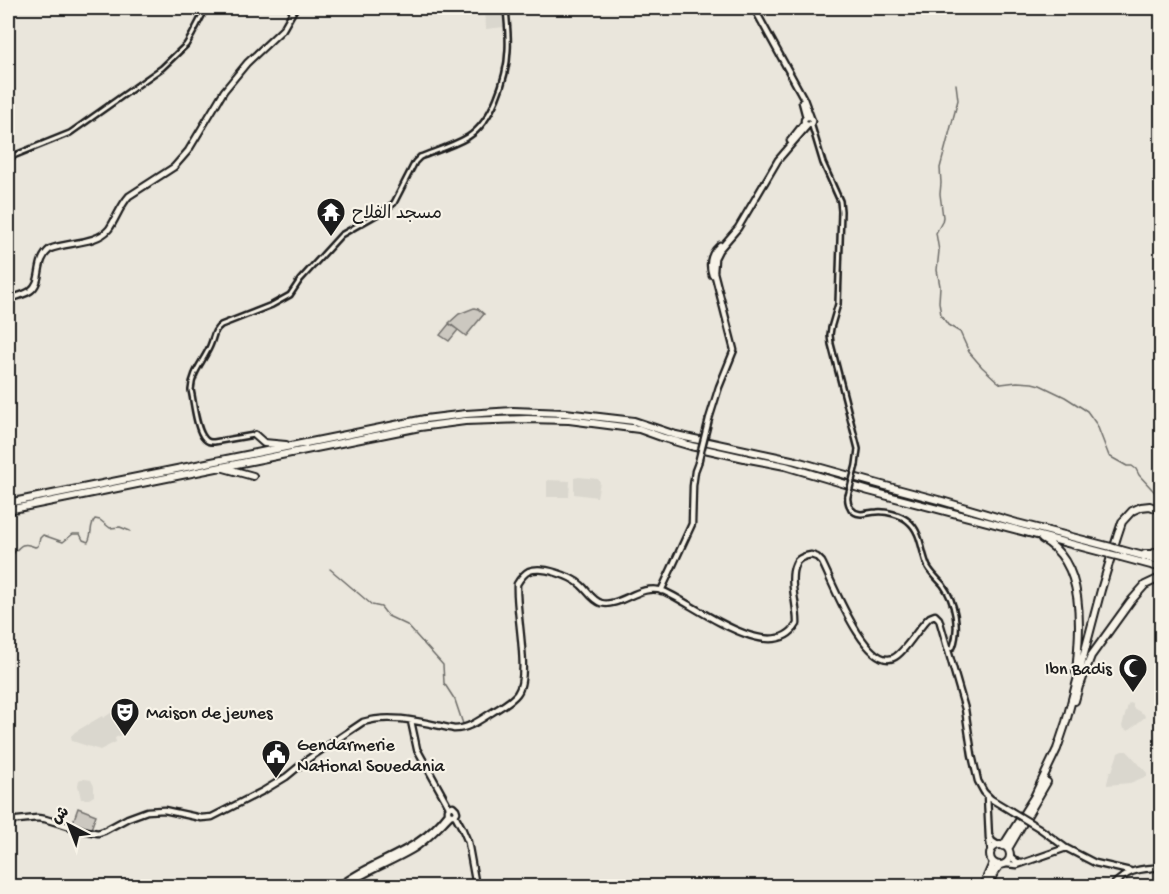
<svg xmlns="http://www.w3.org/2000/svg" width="1169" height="894" viewBox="0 0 1169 894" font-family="'Gochi Hand','Playpen Sans Arabic',sans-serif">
	<rect width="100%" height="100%" fill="#eae6dc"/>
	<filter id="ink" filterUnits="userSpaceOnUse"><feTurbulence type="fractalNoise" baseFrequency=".0167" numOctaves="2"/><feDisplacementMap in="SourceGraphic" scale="12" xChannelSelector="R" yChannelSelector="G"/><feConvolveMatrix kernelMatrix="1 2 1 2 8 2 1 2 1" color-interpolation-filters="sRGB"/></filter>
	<g filter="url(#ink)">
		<!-- built -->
		<path fill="#dad7ce" d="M 502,8 L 504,27 L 486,29 L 485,9 Z
			M 579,477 L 598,479 L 600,482 L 597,497 L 574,494 L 574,478 Z
			M 547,480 L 570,481 L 569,497 L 547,497 Z
			M 1130,703 L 1133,704 L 1133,708 L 1144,714 L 1145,717 L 1128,731 L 1123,728 L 1122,726 L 1128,705 Z
			M 114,711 L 121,712 L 128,727 L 125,729 L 127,732 L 115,738 L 116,742 L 100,750 L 72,741 L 71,736 L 75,732 L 102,716 L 103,718 Z
			M 1122,751 L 1127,751 L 1130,754 L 1147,773 L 1147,776 L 1130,783 L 1107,785 L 1107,783 L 1110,771 L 1112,771 L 1118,753 Z
			M 81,779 L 85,779 L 91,780 L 94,786 L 94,796 L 89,799 L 81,799 L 78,785 L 79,780 Z"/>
		<!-- green -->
		<path fill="#ccc8c0" stroke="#74726e" stroke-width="1.5" d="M 474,308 L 478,309 L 484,314 L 466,336 L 449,323 L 459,314 Z
			M 449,324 L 458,330 L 449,341 L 440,335 Z
			M 78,808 L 96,815 L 91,829 L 73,822 Z"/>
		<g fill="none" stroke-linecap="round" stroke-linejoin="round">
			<!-- stream -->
			<path stroke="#6d6c68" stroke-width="1.5" d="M 956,84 L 958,100 L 940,168 L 941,183 L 940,194 L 943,217 L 942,222 L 936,233 L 939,251 L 937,270 L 940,286 L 939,302 L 941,315 L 948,325 L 960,332 L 969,352 L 982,367 L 997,381 L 1001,384 L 1017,382 L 1032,383 L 1040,385 L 1065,397 L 1087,411 L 1097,425 L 1109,456 L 1127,466 L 1132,466 L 1136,469 L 1139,475 L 1162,500
				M 8,559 C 18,551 19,539 35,547 L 38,546 L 40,538 L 43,535 L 63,542 L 73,534 L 80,534 L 83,540 L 88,542 C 93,533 89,526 95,519 L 100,520 L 110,528 L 120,527 L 130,531
				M 330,569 L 372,605 L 381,607 L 388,616 L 407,625 L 443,665 L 444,683 L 455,700 L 463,724"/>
			<!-- minor casing -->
			<g stroke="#1c1c1c" stroke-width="8">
				<path id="minor" d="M 811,123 L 823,163 L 840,201 L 841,211 L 838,304 L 831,328 L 830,335 L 831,344 L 858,449 L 856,465
					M 8,158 L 70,133 L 162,68 L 186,45 L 192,35 L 206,8
					M 254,435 L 214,442 C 209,442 208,442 205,439 C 196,430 194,403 191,390 C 192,372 203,362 210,346 C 214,337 213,331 221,325 L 272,305 L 290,295 L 300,280 L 341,235 L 385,210 L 394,203 L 415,162 L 420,157 C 435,151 453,146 468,137 C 492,122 507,78 508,50 C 509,36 507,22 506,8
					M 848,496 C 847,501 848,504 851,509 C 859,518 867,512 877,512 C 886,511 901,515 908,521 C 922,532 921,553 928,567 C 932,574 938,579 943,585 C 955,602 960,627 953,647 L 949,649"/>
			</g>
			<!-- major casing -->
			<g stroke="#1c1c1c" stroke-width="9">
				<path id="major" d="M 754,8 L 804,99 L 811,118
					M 802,102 L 806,117
					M804 121a4 4 0 1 1 8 0a4 4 0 1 1-8 0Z
					M 790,141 L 804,123
					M 712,275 C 708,263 710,254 720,245
					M 8,299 C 15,297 24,295 30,291 C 44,281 34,262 50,249 C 67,242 97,244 109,229 C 116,219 120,206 129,196 L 174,167 L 188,151 L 224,91 L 247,63 L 283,29 L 295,8
					M 709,419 L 719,387 L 734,350 L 714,272 L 715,258 L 719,250 L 738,228 L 778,160 L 808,125
					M 661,591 L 692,524 L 693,486 L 695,471 L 698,463
					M 411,721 L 417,749 L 449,807
					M 987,795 L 989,839 L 991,851
					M 455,815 L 457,812 L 456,809 L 453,806 L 450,807 L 448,809 L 448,813 L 450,815 L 455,815 L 462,828 L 468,842 L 476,886
					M 8,821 L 37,818 L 45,819 L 81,830 L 98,833 L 104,831 L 128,818 L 147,811 L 164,810 L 201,818 L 212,817 L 263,791 L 286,777 L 308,759 L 363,722 C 392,713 425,723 454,729 C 468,729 480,720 491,713 C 500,707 511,702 517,694 C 531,676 515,610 517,584 C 520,579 523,574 529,571 C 543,566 571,576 581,585 C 588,591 592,600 601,603 C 620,608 640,583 663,591 C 692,602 771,668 797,624 C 798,607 788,580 795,565 C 797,558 804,556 811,555 L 817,557 L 822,562 C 832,581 865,669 893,658 C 904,654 919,626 930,617 L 935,615 L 939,619 L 965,709 L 972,755 L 978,781 L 984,792 L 991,799 L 1011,811
					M 1039,828 L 1066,848 L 1095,863 L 1130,871
					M 990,837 L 992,841 L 998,845
					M 1011,857 L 1017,862 L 1021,863
					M 1006,864 L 1017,865 L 1066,848
					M 339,886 C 376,857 416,855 448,813
					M 345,886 C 366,871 390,863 412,850 C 427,841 438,828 451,815
					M 1112,886 C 1131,868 1136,870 1162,867"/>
			</g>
			<!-- highway casing -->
			<g stroke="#1c1c1c" stroke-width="10">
				<path id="highway" d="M 255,435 L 264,443 L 286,445
					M 224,468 L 253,476
					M 8,503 L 425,419 L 466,414 L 513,411 L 565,413 L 634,421 L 676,435 L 796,461 L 882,485 L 942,501 L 1017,523 L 1111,547
					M 8,510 L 420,427 L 465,421 L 527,419 L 569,420 L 639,429 L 664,438 L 691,446 L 749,459 L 785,466 L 869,491 L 1109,554
					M 1042,539 C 1087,563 1080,630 1076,672
					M 1121,550 L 1162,561
					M 1145,554 L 1152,554 L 1162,550
					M 1121,557 L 1162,568
					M 1081,683 L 1091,656 L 1130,602 L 1145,585 L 1162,577
					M 1075,701 L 1081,679
					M990 855a10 10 0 1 1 20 0a10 10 0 1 1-20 0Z
					M 1003,846 L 1034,797 L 1057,749 L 1066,722 L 1101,590 L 1117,537 L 1122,522 L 1132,511 L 1141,507 L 1150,506 L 1162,511
					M 1008,849 L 1047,782
					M 983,886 L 993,863
					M 988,886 L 994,873 L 1000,865"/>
			</g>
			<!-- minor -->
			<use href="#minor" stroke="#f7f3e8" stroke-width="3"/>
			<!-- major -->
			<use href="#major" stroke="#f7f3e8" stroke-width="4.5"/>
			<!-- highway -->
			<use href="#highway" stroke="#f7f3e8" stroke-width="6"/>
			<!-- minor-bridge casing -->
			<g stroke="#1c1c1c" stroke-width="8" stroke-linecap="butt">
				<path id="minor-bridge" d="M 848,496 L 856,465"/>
			</g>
			<!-- major-bridge casing -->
			<g stroke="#1c1c1c" stroke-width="9" stroke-linecap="butt">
				<path id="major-bridge" d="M 698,463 L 709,419
					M 1011,811 L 1039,828"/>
			</g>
			<!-- highway-bridge casing -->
			<g stroke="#1c1c1c" stroke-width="10" stroke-linecap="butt">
				<path id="highway-bridge" d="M 1111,547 L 1121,550
					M 1109,554 L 1121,557"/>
			</g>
			<!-- minor-bridge -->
			<use href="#minor-bridge" stroke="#f7f3e8" stroke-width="3"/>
			<!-- major-bridge -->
			<use href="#major-bridge" stroke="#f7f3e8" stroke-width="4.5"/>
			<!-- highway-bridge -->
			<use href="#highway-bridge" stroke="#f7f3e8" stroke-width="6"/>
		</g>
	</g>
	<!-- icons -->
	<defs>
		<g id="temple-pin" transform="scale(1.5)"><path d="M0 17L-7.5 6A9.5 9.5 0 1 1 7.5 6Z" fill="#1c1c1c" stroke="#f7f3e8"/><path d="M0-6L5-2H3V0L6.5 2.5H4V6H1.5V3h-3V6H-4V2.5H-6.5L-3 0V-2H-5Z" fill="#fff"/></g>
		<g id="mosque-pin" transform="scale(1.5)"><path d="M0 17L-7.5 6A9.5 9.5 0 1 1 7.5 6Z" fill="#1c1c1c" stroke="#f7f3e8"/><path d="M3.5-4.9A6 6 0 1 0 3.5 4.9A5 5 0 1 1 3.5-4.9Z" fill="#fff"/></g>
		<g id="theatre-pin" transform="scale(1.5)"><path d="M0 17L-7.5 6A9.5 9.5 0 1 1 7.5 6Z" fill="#1c1c1c" stroke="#f7f3e8"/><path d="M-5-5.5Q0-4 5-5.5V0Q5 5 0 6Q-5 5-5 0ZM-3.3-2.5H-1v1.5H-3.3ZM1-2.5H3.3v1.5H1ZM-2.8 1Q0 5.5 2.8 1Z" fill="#fff"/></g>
		<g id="civic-pin" transform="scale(1.5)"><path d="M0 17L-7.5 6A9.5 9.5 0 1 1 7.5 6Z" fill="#1c1c1c" stroke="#f7f3e8"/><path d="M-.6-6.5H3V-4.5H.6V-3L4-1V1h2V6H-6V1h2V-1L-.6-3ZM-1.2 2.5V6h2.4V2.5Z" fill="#fff"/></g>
	</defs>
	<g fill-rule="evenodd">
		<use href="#temple-pin" x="331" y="212"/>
		<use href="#mosque-pin" x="1133" y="668"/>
		<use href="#theatre-pin" x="125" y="712"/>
		<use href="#civic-pin" x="276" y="754"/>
	</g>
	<g text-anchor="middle" stroke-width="4.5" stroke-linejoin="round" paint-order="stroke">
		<!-- poi labels -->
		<g font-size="18" fill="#1c1c1c" stroke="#f7f3e8" text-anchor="start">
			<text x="352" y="218">مسجد الفلاح</text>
			<text x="1112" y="674" text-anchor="end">Ibn Badis</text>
			<text x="146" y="718">Maison de jeunes</text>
			<text x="297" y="750">Gendarmerie<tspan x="297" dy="21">National Souedania</tspan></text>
		</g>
	</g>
	<!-- margin -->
	<rect width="1169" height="894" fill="none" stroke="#f7f3e8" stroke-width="30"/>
	<rect x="15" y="15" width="1139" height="864" fill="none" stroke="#1c1c1c" stroke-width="2" filter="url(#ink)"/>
	<!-- north arrow -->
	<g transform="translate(69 825) rotate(318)" stroke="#f7f3e8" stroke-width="4.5" paint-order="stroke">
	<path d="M0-4.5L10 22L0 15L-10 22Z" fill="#1c1c1c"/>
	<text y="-9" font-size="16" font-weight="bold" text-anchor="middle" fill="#1c1c1c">ش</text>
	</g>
</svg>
